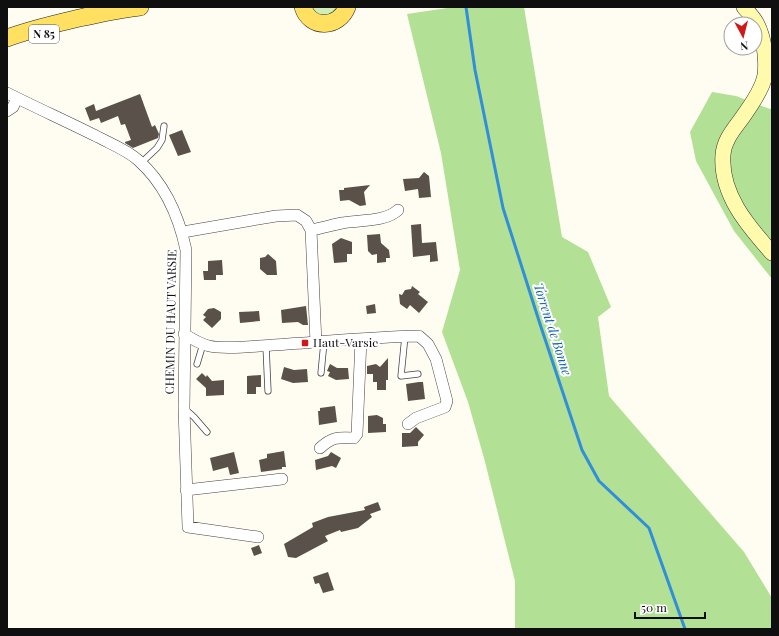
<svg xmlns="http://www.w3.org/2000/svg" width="779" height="636" viewBox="0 0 779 636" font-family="'Playfair Display',serif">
	<rect width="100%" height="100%" fill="#fffdf1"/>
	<!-- green -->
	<path fill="#d0eeb6" d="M 310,7 L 338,7 C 329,21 320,16 310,7 Z"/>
	<!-- forest -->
	<path fill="#b2e094" d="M 454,7 L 524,7 L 562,237 L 588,252 L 611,307 L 598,317 L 609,396 L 744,552 L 772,598 L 772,629 L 515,629 L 515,581 L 484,458 L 468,402 L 442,332 L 460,270 L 441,153 L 407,14 Z
		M 712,92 L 736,96 L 770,109 L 772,108 L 772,279 L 734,231 L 696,161 L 690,132 Z"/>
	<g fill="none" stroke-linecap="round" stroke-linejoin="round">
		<!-- stream -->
		<path stroke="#308eda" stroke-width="3" d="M 466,7 L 475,70 L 503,208 L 540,324 L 582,450 L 599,481 L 649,528 L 685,629"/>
	</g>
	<!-- building -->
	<path fill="#59514a" d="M 140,94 L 152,127 L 155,125 L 159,134 L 158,138 L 133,148 L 125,143 L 125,142 L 131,140 L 125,124 L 121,125 L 118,116 L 101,123 L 99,118 L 90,121 L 85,108 L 94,104 L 96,111 Z
		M 182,130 L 191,152 L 178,156 L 169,135 Z
		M 424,172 L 429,176 L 431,197 L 419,198 L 418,189 L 405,191 L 403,179 L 419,178 Z
		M 370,185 L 364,192 L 366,205 L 360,206 L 349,200 L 340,201 L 339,190 L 344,190 L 344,188 Z
		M 421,224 L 422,243 L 436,242 L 438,261 L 430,262 L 430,255 L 413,257 L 411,225 Z
		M 380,234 L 381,243 L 389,250 L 390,258 L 386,258 L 386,262 L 377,263 L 377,254 L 372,255 L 368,251 L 367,235 Z
		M 341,238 L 352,242 L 352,254 L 347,254 L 347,262 L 334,263 L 332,244 Z
		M 268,254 L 276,261 L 277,275 L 267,275 L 260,269 L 260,258 L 265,257 Z
		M 222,260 L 223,275 L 216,275 L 216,280 L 204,280 L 203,271 L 208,271 L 208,261 Z
		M 412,286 L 420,292 L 418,294 L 428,302 L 419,313 L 410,305 L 407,309 L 400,304 L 399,294 L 402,295 L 405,290 L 411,289 Z
		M 375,304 L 376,313 L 367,314 L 366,306 Z
		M 306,306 L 308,325 L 303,325 L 298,322 L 282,323 L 281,310 Z
		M 214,308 L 221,312 L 221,319 L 212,328 L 203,320 L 206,317 L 203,315 L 208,309 Z
		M 259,311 L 260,321 L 240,323 L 239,312 Z
		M 388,358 L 388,380 L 386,380 L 386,390 L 377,390 L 377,382 L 373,382 L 373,374 L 367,374 L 367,366 L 376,364 L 380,367 Z
		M 330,364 L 337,368 L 348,368 L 349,379 L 336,380 L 328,376 L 330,372 L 327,371 Z
		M 284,367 L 294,370 L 307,369 L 308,382 L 293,383 L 281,379 Z
		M 202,373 L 206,377 L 207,375 L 212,381 L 224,380 L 224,395 L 206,396 L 206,388 L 196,379 Z
		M 261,375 L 261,387 L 256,387 L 256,394 L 247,394 L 247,376 Z
		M 419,382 L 423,382 L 425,399 L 408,401 L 406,384 Z
		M 335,406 L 337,422 L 319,425 L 318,411 L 320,411 L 320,408 Z
		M 377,415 L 383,418 L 383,424 L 386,424 L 386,432 L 368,433 L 368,416 Z
		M 416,427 L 424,435 L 418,442 L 418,446 L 402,447 L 402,433 L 410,433 Z
		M 284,451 L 286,467 L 282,467 L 282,469 L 261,472 L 259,460 L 267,458 L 267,454 Z
		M 234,452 L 239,473 L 230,475 L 228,467 L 213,471 L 210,458 Z
		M 331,452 L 341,458 L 336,468 L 332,466 L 316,470 L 315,460 L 328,456 Z
		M 378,502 L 381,510 L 370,514 L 372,517 L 358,528 L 341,532 L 340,530 L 325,536 L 328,541 L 296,558 L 288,557 L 284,544 L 313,527 L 312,523 L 328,517 L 365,510 L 364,507 Z
		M 259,545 L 262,553 L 254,556 L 251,548 Z
		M 328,572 L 334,590 L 323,593 L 319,583 L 315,584 L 313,577 Z"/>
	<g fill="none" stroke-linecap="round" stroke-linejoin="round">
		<!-- lane casing -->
		<g stroke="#424242" stroke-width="7">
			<path id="lane" d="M 141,163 L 157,148 L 162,140 L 164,126
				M 405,336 L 401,376 L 418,374
				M 266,346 L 268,391
				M 197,364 L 203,344
				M 321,373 L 324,342
				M 184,408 L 194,417 L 207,432"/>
		</g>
		<!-- street casing -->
		<g stroke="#424242" stroke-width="12">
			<path id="street" d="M 7,93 C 37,108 68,122 98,137 C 111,144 127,150 138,160 C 164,183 179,217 186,250 L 184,408 L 188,527 L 258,537
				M 7,111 L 13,107 L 17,98
				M 311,230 C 322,228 332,225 342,223 C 358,220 386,222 398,210
				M 183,232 L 276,216 L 297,215 L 306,221 L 311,230 L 316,343
				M 184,334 C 192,339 200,344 209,346 C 227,350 255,346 273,345 C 322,342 371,337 419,336 L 428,344 L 436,359 L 447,401 L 445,407 L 416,418 L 408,424
				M 320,448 C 332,437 338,437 354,438 L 357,434 L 361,339
				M 186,490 L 282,479"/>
		</g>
		<!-- secondary casing -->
		<g stroke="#313131" stroke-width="16">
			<path id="secondary" d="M 744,7 C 748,12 754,18 757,24 C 764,38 767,59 765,75 C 763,88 750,107 742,118 C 734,129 724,140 723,155 C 720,194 748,226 772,253"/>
		</g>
		<!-- primary casing -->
		<g stroke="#202020" stroke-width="18">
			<path id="primary" d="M 303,7 C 310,30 339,28 347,7
				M 7,38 C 31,29 54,24 79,18 C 100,14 120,9 140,7"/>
		</g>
		<!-- lane -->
		<use href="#lane" stroke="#fff" stroke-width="5.5"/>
		<!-- street -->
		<use href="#street" stroke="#fff" stroke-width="11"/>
		<!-- secondary -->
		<use href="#secondary" stroke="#fffaac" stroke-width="15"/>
		<!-- primary -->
		<use href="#primary" stroke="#ffe061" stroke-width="17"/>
	</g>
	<!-- markers -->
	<rect fill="#cd1919" stroke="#fff" stroke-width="1.5" x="301" y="339" width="8" height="8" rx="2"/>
	<g text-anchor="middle" stroke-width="4" stroke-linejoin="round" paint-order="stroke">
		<!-- shield labels -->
		<rect fill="#fff" stroke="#575757" stroke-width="1" x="29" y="25" width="30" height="18" rx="3"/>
		<g font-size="11" font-weight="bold" fill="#0f0f0f">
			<text x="44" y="38">N 85</text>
		</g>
		<!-- street labels -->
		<g font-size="12" fill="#0f0f0f" stroke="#fff">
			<text transform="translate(171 322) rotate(-89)" y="4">CHEMIN DU HAUT VARSIE</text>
		</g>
		<!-- poi labels -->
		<g font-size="12" fill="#0f0f0f" stroke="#fff" text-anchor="start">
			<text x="313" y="347">Haut-Varsie</text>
		</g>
		<!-- water labels -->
		<g font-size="13" font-style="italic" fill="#0b5fae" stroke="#fff">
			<text transform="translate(553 329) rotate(72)" y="5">Torrent de Bonne</text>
		</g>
	</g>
	<!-- border -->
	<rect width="779" height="636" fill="none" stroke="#0f0f0f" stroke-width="16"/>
	<!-- north arrow -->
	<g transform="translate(743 36) rotate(173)"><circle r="19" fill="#ffffff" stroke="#9f9f9f"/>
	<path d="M0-3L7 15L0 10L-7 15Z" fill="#cd1919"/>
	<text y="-6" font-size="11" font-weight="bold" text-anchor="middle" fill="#0f0f0f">N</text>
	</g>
	<!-- scale -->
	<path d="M635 612v6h70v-6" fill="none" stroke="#0f0f0f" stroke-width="2"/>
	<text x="641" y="612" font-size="12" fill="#0f0f0f" stroke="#ffffff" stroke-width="3" paint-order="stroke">50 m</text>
</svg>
